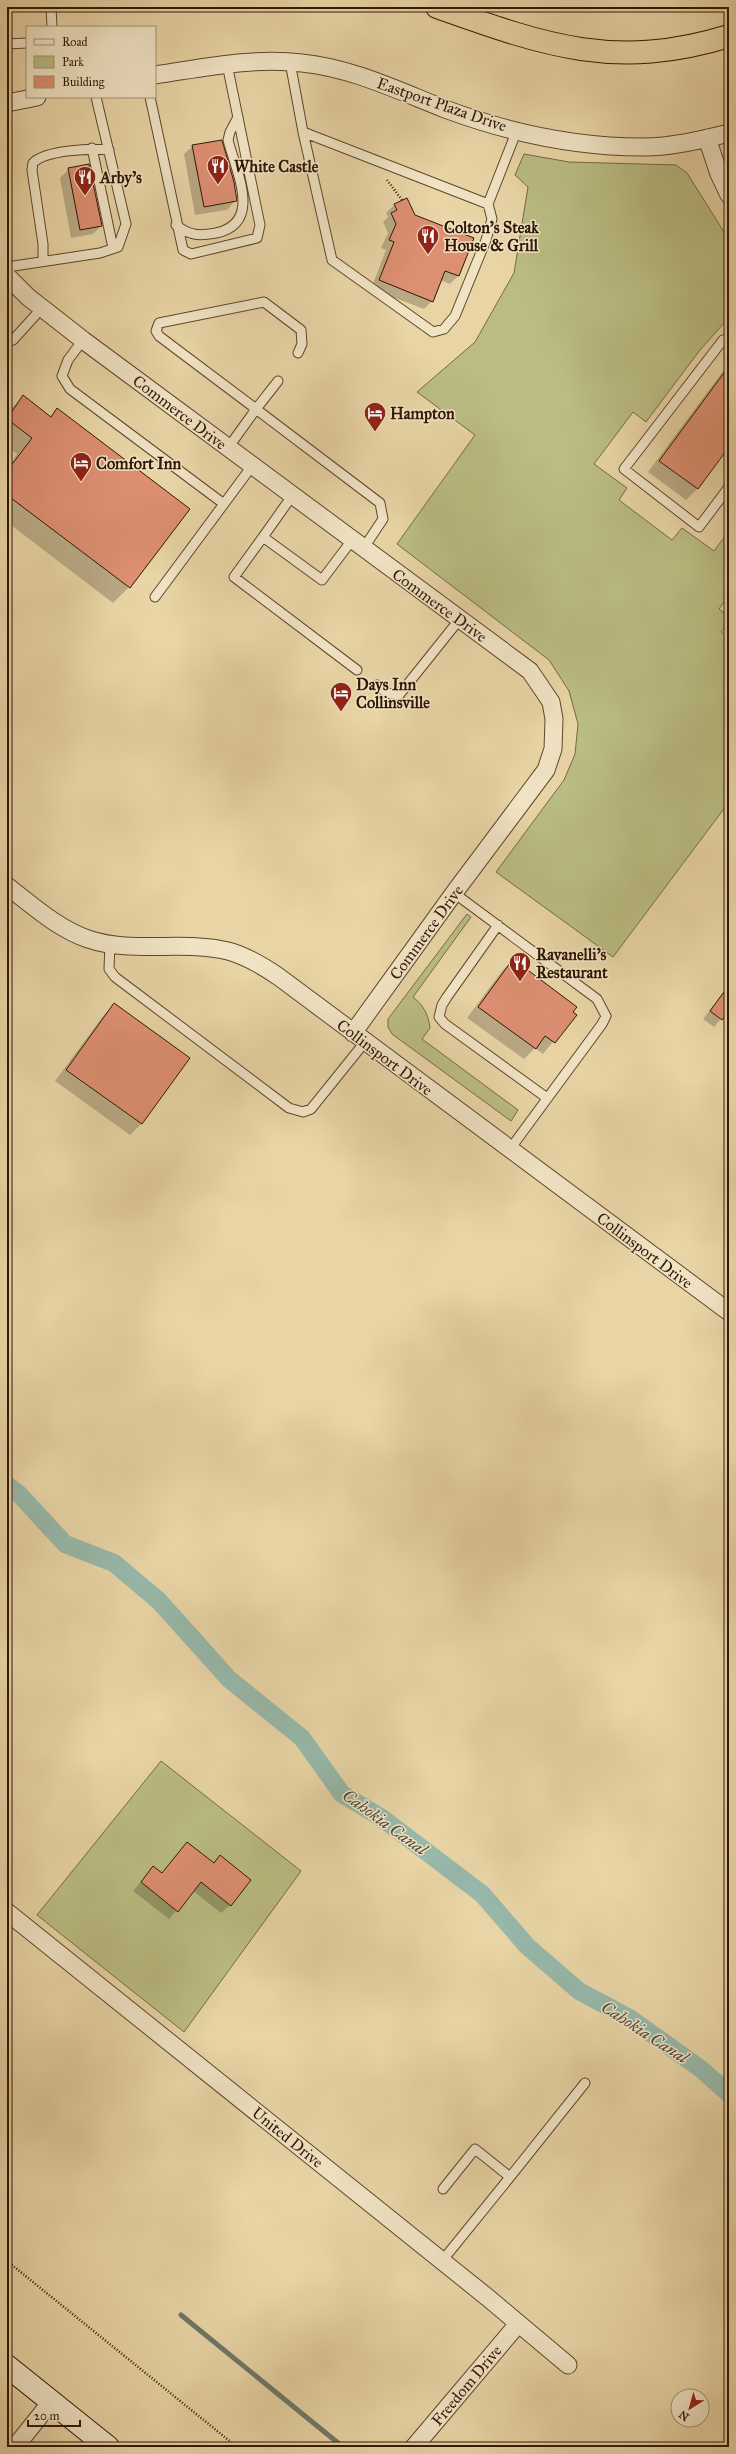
<svg xmlns="http://www.w3.org/2000/svg" width="736" height="2454" viewBox="0 0 736 2454" font-family="'IM FELL Great Primer',serif">
	<rect width="100%" height="100%" fill="#e8d4a5"/>
	<filter id="stains"><feTurbulence type="fractalNoise" baseFrequency=".005" numOctaves="4"/><feColorMatrix values="0 0 0 0 .2 0 0 0 0 .09 0 0 0 0 .02 0 0 0 .5 -.17"/></filter>
	<radialGradient id="worn" r=".72"><stop offset=".6" stop-color="#630" stop-opacity="0"/><stop offset="1" stop-color="#630" stop-opacity=".3"/></radialGradient>
	<!-- green -->
	<path fill="#babc83" stroke="#756a44" d="M 524,154 L 569,162 L 676,165 L 687,173 L 729,240 L 729,325 L 724,323 L 700,350 L 646,422 L 633,412 L 594,464 L 627,488 L 619,500 L 672,540 L 682,528 L 714,551 L 729,531 L 729,595 L 719,609 L 729,617 L 729,623 L 721,632 L 729,638 L 729,802 L 613,957 L 496,872 L 564,780 L 575,754 L 578,724 L 569,691 L 549,660 L 397,544 L 475,435 L 417,392 L 475,342 L 514,273 L 528,187 L 515,175 Z
		M 467,914 L 471,917 L 413,997 C 424,1006 428,1014 430,1028 L 422,1039 L 518,1110 L 511,1121 L 392,1034 L 388,1027 L 388,1019 Z
		M 161,1761 L 301,1871 L 184,2032 L 37,1915 Z"/>
	<!-- shadow -->
	<path fill="#0003" d="M 193,146 L 235,201 L 227,210 L 195,215 L 184,154 Z
		M 69,169 L 101,226 L 93,234 L 71,238 L 60,178 Z
		M 395,204 L 414,216 L 458,276 L 450,284 L 440,280 L 432,301 L 424,309 L 371,289 L 386,250 L 381,248 L 388,233 L 383,222 L 388,217 L 386,213 Z
		M 729,363 L 729,445 L 697,489 L 686,500 L 648,472 Z
		M 23,396 L 50,417 L 57,410 L 129,587 L 113,603 L 7,522 L 7,468 L 17,454 L 7,447 L 7,413 Z
		M 513,960 L 575,1015 L 543,1054 L 535,1048 L 524,1059 L 467,1018 L 502,971 Z
		M 729,985 L 729,1009 L 714,1027 L 703,1019 Z
		M 114,1004 L 188,1058 L 141,1124 L 130,1135 L 55,1081 L 103,1016 Z
		M 188,1843 L 213,1864 L 220,1856 L 230,1905 L 221,1913 L 193,1891 L 169,1919 L 133,1891 L 153,1867 L 161,1874 Z"/>
	<g fill="none" stroke-linecap="round" stroke-linejoin="round">
		<!-- stream -->
		<path stroke="#6e7868" stroke-width="5" d="M 181,2315 L 343,2447"/>
		<!-- canal -->
		<path stroke="#97b8aa" stroke-width="18" d="M 7,1485 L 20,1495 L 65,1544 L 114,1563 L 159,1601 L 229,1679 L 302,1738 L 342,1794 L 382,1818 L 482,1894 L 527,1946 L 579,1991 L 631,2019 L 701,2069 L 729,2094"/>
	</g>
	<!-- building -->
	<path fill="#dd8f72" stroke="#301704" d="M 222,140 L 234,182 L 237,201 L 204,207 L 192,145 Z
		M 89,164 L 102,226 L 80,230 L 68,168 Z
		M 407,198 L 415,215 L 474,238 L 459,276 L 445,271 L 433,302 L 379,280 L 394,242 L 389,240 L 396,224 L 391,213 L 397,210 L 394,204 Z
		M 729,366 L 729,447 L 698,489 L 659,461 Z
		M 23,395 L 51,417 L 57,408 L 190,509 L 130,588 L 7,495 L 7,471 L 32,438 L 7,419 Z
		M 513,959 L 577,1007 L 573,1012 L 577,1015 L 555,1043 L 545,1036 L 536,1049 L 478,1007 Z
		M 729,985 L 729,1011 L 722,1020 L 710,1011 Z
		M 114,1003 L 190,1058 L 142,1124 L 66,1070 Z
		M 187,1842 L 214,1863 L 220,1855 L 251,1880 L 231,1906 L 201,1882 L 178,1912 L 141,1882 L 153,1866 L 162,1873 Z"/>
	<g fill="none" stroke-linecap="round" stroke-linejoin="round">
		<!-- lane casing -->
		<g stroke="#5e462c" stroke-width="11">
			<path id="lane" d="M 51,7 L 52,27
				M 7,44 L 27,43
				M 290,62 L 303,132 L 488,204 L 517,130
				M 150,97 L 183,250 L 191,254 L 257,238 L 260,225 L 227,64
				M 303,132 L 332,260 L 433,332 L 444,329 L 455,316 L 486,240 L 492,219 L 488,204
				M 92,148 L 113,248
				M 176,225 C 190,236 199,236 216,233 C 263,223 236,172 228,140 L 230,132 L 238,117
				M 43,261 L 43,244 L 32,170 L 33,163 C 45,150 92,148 109,150
				M 7,267 L 100,253 L 118,247 L 126,224 L 96,97
				M 7,336 L 13,340 L 42,308
				M 729,339 L 723,340 L 624,469 L 699,527 L 729,487
				M 83,340 L 68,360 L 62,376 L 70,389 L 224,504
				M 278,381 L 256,409 L 380,503 L 383,519 L 363,549
				M 228,448 L 256,409 L 159,336 L 156,331 L 159,323 L 264,302 L 301,330 L 302,344 L 298,353
				M 263,537 L 292,496
				M 352,540 L 322,580 L 263,537 L 234,577 L 357,670
				M 155,597 L 252,466
				M 377,685 L 387,693 L 399,695 L 459,620
				M 454,893 L 597,999 L 606,1016 L 602,1024 L 510,1149
				M 498,925 L 447,997 L 442,1005 L 439,1017 L 445,1024 L 547,1098
				M 110,943 L 109,969 L 115,977 L 289,1108 L 303,1112 L 311,1109 L 365,1042
				M 510,2177 L 585,2083
				M 442,2261 L 510,2177 L 475,2149 L 443,2189"/>
		</g>
		<!-- street casing -->
		<g stroke="#5e462c" stroke-width="19">
			<path id="street" d="M 155,75 C 203,68 253,57 302,63 C 352,68 399,91 445,109 C 507,132 576,147 643,147 C 672,147 701,140 729,133
				M 7,103 L 37,97
				M 707,138 L 719,174 L 729,195
				M 7,276 L 28,297 L 83,340 L 530,671 L 551,702 L 554,719 L 553,749 L 546,770 L 454,893 L 353,1033
				M 7,886 C 32,905 58,929 88,939 C 132,954 183,940 228,951 C 247,956 263,966 279,977 L 729,1312
				M 7,1912 L 487,2297 L 568,2365
				M 15,2447 L 51,2402
				M 414,2447 L 518,2324"/>
		</g>
		<!-- secondary casing -->
		<g stroke="#301704" stroke-width="24">
			<path id="secondary" d="M 7,2366 L 108,2447"/>
		</g>
		<!-- highway casing -->
		<g stroke="#301704" stroke-width="24">
			<path id="highway" d="M 437,7 C 544,45 615,71 729,36"/>
		</g>
		<!-- path -->
		<path stroke="#301704" stroke-width="2.5" stroke-dasharray="1 2" stroke-linecap="butt" d="M 387,180 L 402,200
			M 7,2261 L 237,2447"/>
		<!-- lane -->
		<use href="#lane" stroke="#f0e3c4" stroke-width="9"/>
		<!-- street -->
		<use href="#street" stroke="#f0e3c4" stroke-width="17"/>
		<!-- secondary -->
		<use href="#secondary" stroke="#f0e3c4" stroke-width="22"/>
		<!-- highway -->
		<use href="#highway" stroke="#e8d4a5" stroke-width="22"/>
	</g>
	<!-- icons -->
	<defs>
		<g id="restaurant-pin" transform="scale(1.15)"><path d="M0 17L-7.5 6A9.5 9.5 0 1 1 7.5 6Z" fill="#8f2418" stroke="#f0e3c4"/><path d="M-5-6h1v4h1v-4h1v4h1v-4h1v5L-1.5 .5V6h-2V.5L-5-1ZM5-6V6H3V1.5H1.5Q1.5-4 5-6Z" fill="#fff"/></g>
		<g id="hotel-pin" transform="scale(1.15)"><path d="M0 17L-7.5 6A9.5 9.5 0 1 1 7.5 6Z" fill="#8f2418" stroke="#f0e3c4"/><path d="M-6-4.5h1.5V1H6V5H4.5V3h-9V5H-6ZM-4 0a1.8 1.8 0 1 1 3.6 0ZM.5 0V-2.5h3Q6-2.5 6 0Z" fill="#fff"/></g>
	</defs>
	<g fill-rule="evenodd">
		<use href="#restaurant-pin" x="218" y="166"/>
		<use href="#restaurant-pin" x="85" y="177"/>
		<use href="#restaurant-pin" x="428" y="236"/>
		<use href="#hotel-pin" x="375" y="413"/>
		<use href="#hotel-pin" x="81" y="463"/>
		<use href="#hotel-pin" x="341" y="693"/>
		<use href="#restaurant-pin" x="520" y="963"/>
	</g>
	<g text-anchor="middle" stroke-width="3" stroke-linejoin="round" paint-order="stroke">
		<!-- street labels -->
		<g font-size="16" fill="#301704" stroke="#f0e3c4">
			<text transform="translate(442 104) rotate(19)" y="6">Eastport Plaza Drive</text>
			<text transform="translate(180 412) rotate(37)" y="6">Commerce Drive</text>
			<text transform="translate(440 605) rotate(36)" y="6">Commerce Drive</text>
			<text transform="translate(426 932) rotate(-54)" y="6">Commerce Drive</text>
			<text transform="translate(385 1057) rotate(37)" y="6">Collinsport Drive</text>
			<text transform="translate(645 1250) rotate(37)" y="6">Collinsport Drive</text>
			<text transform="translate(288 2137) rotate(39)" y="6">United Drive</text>
			<text transform="translate(466 2385) rotate(-50)" y="6">Freedom Drive</text>
		</g>
		<!-- poi labels -->
		<g font-size="16" font-weight="bold" fill="#301704" stroke="#f0e3c4" text-anchor="start">
			<text x="234" y="172">White Castle</text>
			<text x="100" y="183">Arby's</text>
			<text x="444" y="233">Colton's Steak<tspan x="444" dy="18">House &amp; Grill</tspan></text>
			<text x="390" y="419">Hampton</text>
			<text x="96" y="469">Comfort Inn</text>
			<text x="356" y="690">Days Inn<tspan x="356" dy="18">Collinsville</tspan></text>
			<text x="536" y="960">Ravanelli's<tspan x="536" dy="18">Restaurant</tspan></text>
		</g>
		<!-- water labels -->
		<g font-size="17" font-style="italic" fill="#4f4736" stroke="#f0e3c4">
			<text transform="translate(385 1822) rotate(36)" y="6">Cahokia Canal</text>
			<text transform="translate(645 2032) rotate(33)" y="6">Cahokia Canal</text>
		</g>
	</g>
	<!-- margin -->
	<rect width="736" height="2454" fill="none" stroke="#e8d4a5" stroke-width="24"/>
	<rect x="8" y="8" width="720" height="2438" fill="none" stroke="#301704" stroke-width="2"/>
	<rect x="12" y="12" width="712" height="2430" fill="none" stroke="#301704"/>
	<!-- legend -->
	<rect x="26" y="26" width="130" height="72" fill="#f0e3c4" stroke="#a39177"/>
	<rect x="34" y="39" width="20" height="6" fill="#f0e3c4" stroke="#a39177"/>
	<text x="62" y="46" font-size="12" fill="#301704">Road</text>
	<rect x="34" y="56" width="20" height="12" fill="#babc83" stroke="#a39177"/>
	<text x="62" y="66" font-size="12" fill="#301704">Park</text>
	<rect x="34" y="76" width="20" height="12" fill="#dd8f72" stroke="#a39177"/>
	<text x="62" y="86" font-size="12" fill="#301704">Building</text>
	<!-- north arrow -->
	<g transform="translate(690 2408) rotate(217)"><circle r="19" fill="#f0e3c4" stroke="#a39177"/>
	<path d="M0-3L7 15L0 10L-7 15Z" fill="#8f2418"/>
	<text y="-6" font-size="11" font-weight="bold" text-anchor="middle" fill="#301704">N</text>
	</g>
	<!-- scale -->
	<path d="M28 2420v6h52v-6" fill="none" stroke="#301704" stroke-width="2"/>
	<text x="34" y="2420" font-size="12" fill="#301704" stroke="#f0e3c4" stroke-width="3" paint-order="stroke">20 m</text>
	<rect width="100%" height="100%" filter="url(#stains)"/>
	<rect width="100%" height="100%" fill="url(#worn)"/>
</svg>
